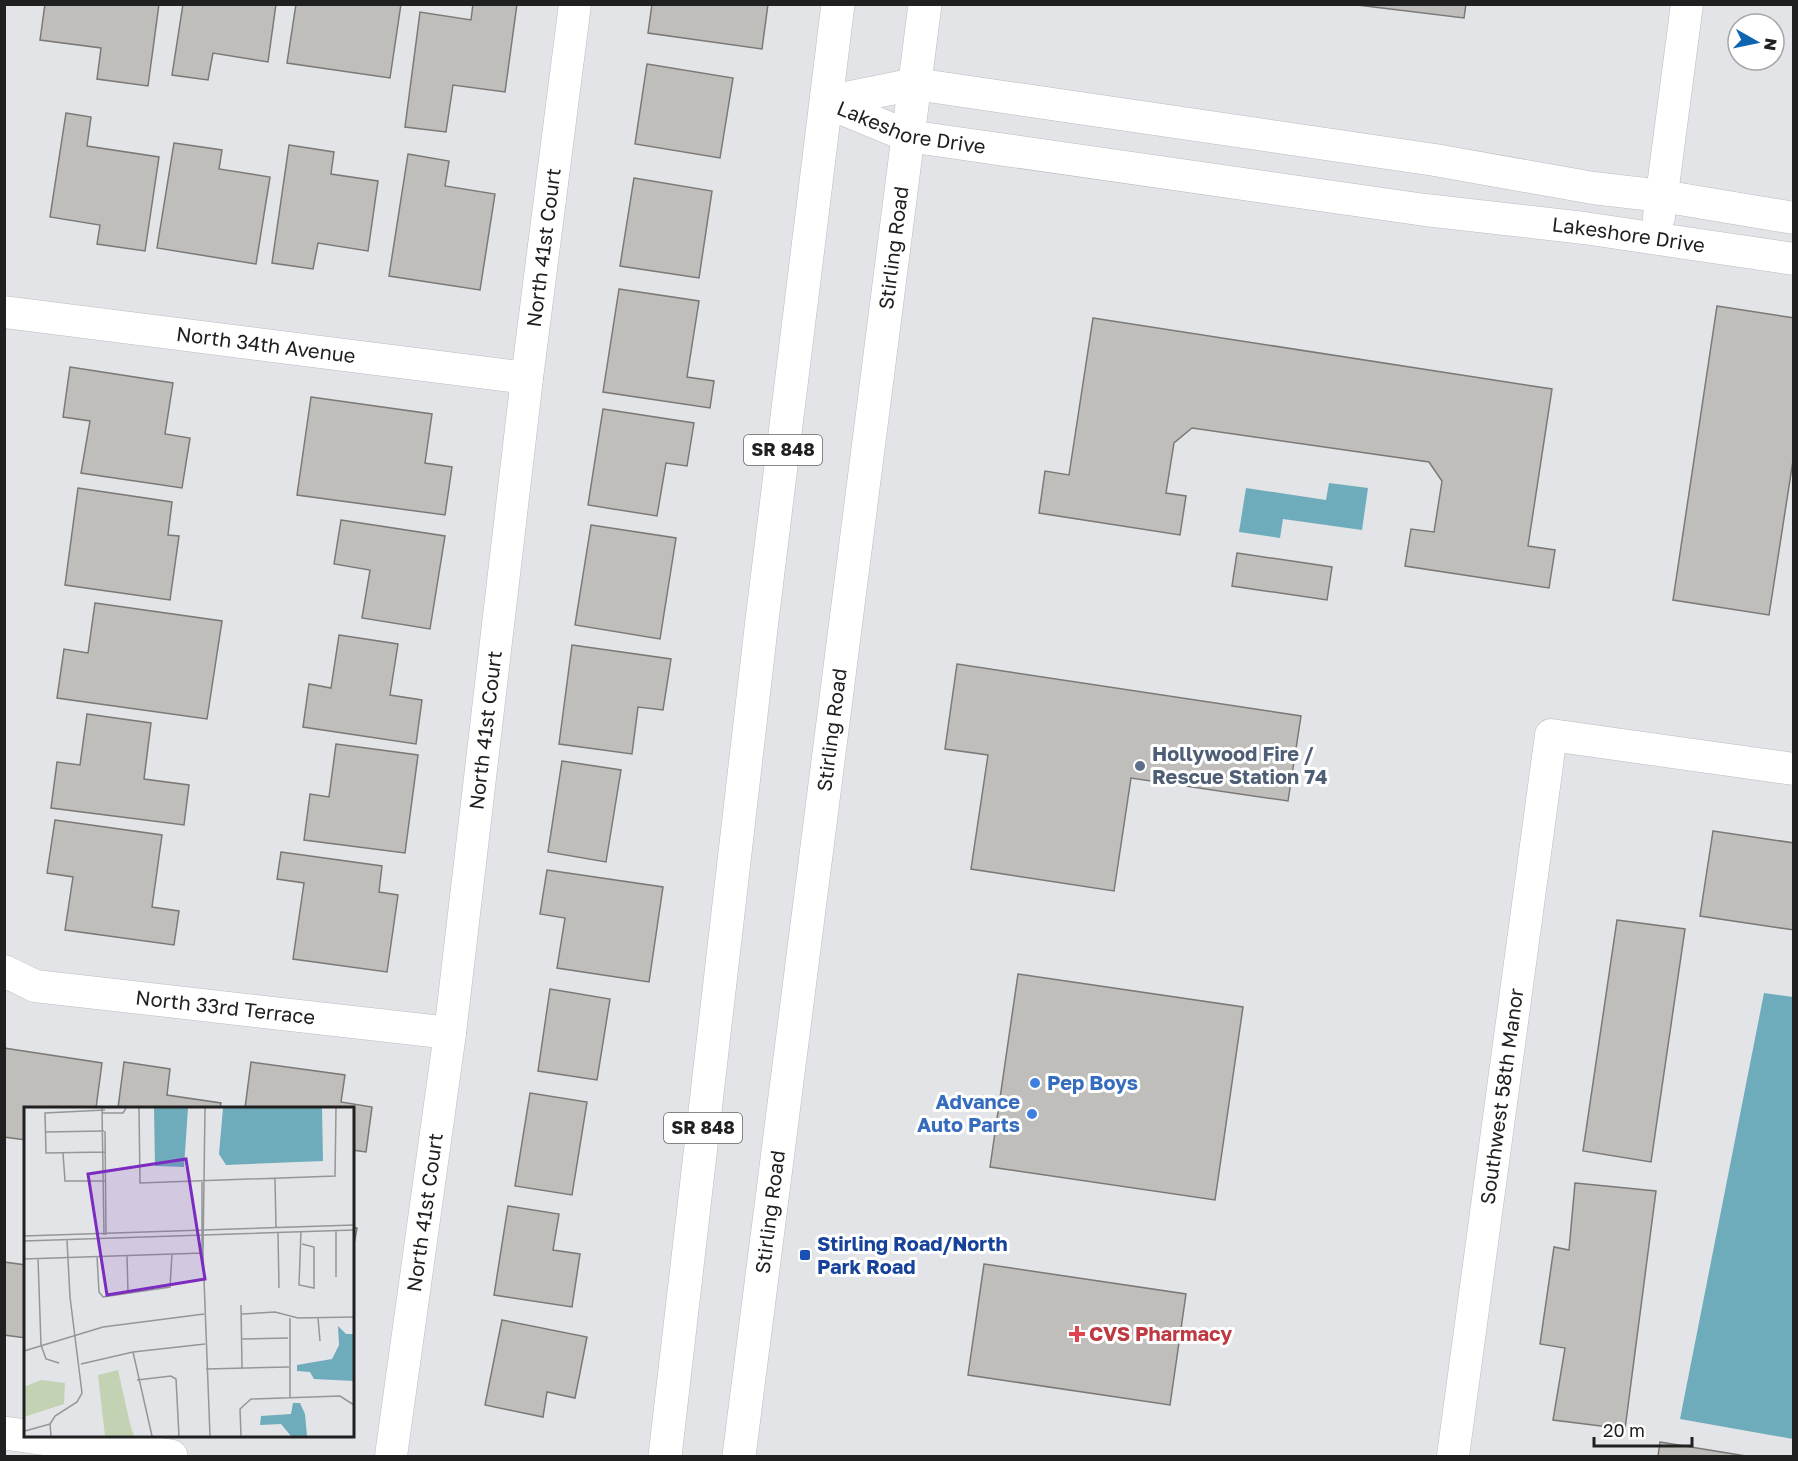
<svg xmlns="http://www.w3.org/2000/svg" width="1798" height="1461" viewBox="0 0 1798 1461" font-family="'Golos Text',sans-serif">
	<rect width="100%" height="100%" fill="#e2e4e7"/>
	<!-- water -->
	<path fill="#6eacbb" d="M 1329,483 L 1368,488 L 1362,530 L 1283,519 L 1280,538 L 1239,532 L 1246,488 L 1326,500 Z
		M 1764,993 L 1793,997 L 1793,1439 L 1680,1419 Z"/>
	<!-- building -->
	<path fill="#c0bebb" stroke="#7b7976" stroke-width="1.5" d="M 45,4 L 159,4 L 148,86 L 97,79 L 101,48 L 40,40 Z
		M 183,4 L 276,4 L 268,62 L 213,53 L 208,80 L 172,75 Z
		M 296,4 L 401,4 L 390,78 L 287,63 Z
		M 473,4 L 517,4 L 505,92 L 453,85 L 446,132 L 405,127 L 420,12 L 471,20 Z
		M 652,4 L 768,4 L 762,49 L 648,33 Z
		M 1349,4 L 1466,4 L 1464,18 Z
		M 647,64 L 733,78 L 720,158 L 635,144 Z
		M 66,113 L 91,117 L 87,146 L 159,157 L 145,251 L 97,244 L 100,225 L 50,217 Z
		M 174,143 L 222,150 L 219,169 L 270,177 L 256,264 L 157,248 Z
		M 289,145 L 334,152 L 331,174 L 378,181 L 368,251 L 318,243 L 313,269 L 272,263 Z
		M 408,154 L 449,161 L 445,186 L 495,194 L 480,290 L 389,276 Z
		M 634,178 L 712,191 L 699,278 L 620,266 Z
		M 619,289 L 699,301 L 687,377 L 714,381 L 710,408 L 603,392 Z
		M 1717,306 L 1794,318 L 1794,454 L 1769,615 L 1673,600 Z
		M 1093,318 L 1552,389 L 1528,546 L 1555,550 L 1549,588 L 1405,566 L 1411,529 L 1434,532 L 1442,481 L 1429,462 L 1192,428 L 1174,443 L 1166,493 L 1186,496 L 1180,535 L 1039,513 L 1045,471 L 1069,475 Z
		M 70,367 L 173,383 L 165,434 L 190,438 L 182,488 L 81,473 L 90,421 L 63,417 Z
		M 311,397 L 432,414 L 425,463 L 452,467 L 445,515 L 297,495 Z
		M 603,409 L 694,423 L 687,466 L 666,463 L 657,516 L 588,505 Z
		M 78,488 L 172,502 L 168,535 L 179,536 L 170,600 L 65,585 Z
		M 341,520 L 445,536 L 430,629 L 362,618 L 370,570 L 334,564 Z
		M 591,525 L 676,538 L 660,639 L 575,625 Z
		M 1237,553 L 1332,567 L 1327,600 L 1232,586 Z
		M 95,603 L 222,621 L 207,719 L 57,698 L 64,649 L 88,653 Z
		M 339,635 L 398,644 L 390,695 L 422,700 L 416,744 L 303,727 L 309,684 L 331,688 Z
		M 572,645 L 671,659 L 663,710 L 638,707 L 632,754 L 559,744 Z
		M 957,664 L 1301,716 L 1288,801 L 1131,778 L 1114,891 L 971,869 L 988,755 L 945,749 Z
		M 87,714 L 151,723 L 144,779 L 189,785 L 184,825 L 51,808 L 57,762 L 80,765 Z
		M 336,744 L 418,755 L 405,853 L 304,840 L 310,794 L 329,797 Z
		M 562,761 L 621,770 L 606,862 L 548,852 Z
		M 55,820 L 162,835 L 152,907 L 179,911 L 174,945 L 65,930 L 73,877 L 47,873 Z
		M 1713,831 L 1794,843 L 1794,930 L 1700,916 Z
		M 281,852 L 382,866 L 379,892 L 398,895 L 387,972 L 293,959 L 304,883 L 277,879 Z
		M 547,870 L 663,887 L 649,982 L 557,968 L 565,918 L 540,914 Z
		M 1617,920 L 1685,929 L 1651,1162 L 1583,1151 Z
		M 1018,974 L 1243,1007 L 1215,1200 L 990,1167 Z
		M 550,989 L 610,999 L 597,1080 L 538,1071 Z
		M 4,1048 L 102,1063 L 96,1108 L 26,1108 L 26,1140 L 4,1137 Z
		M 124,1062 L 170,1069 L 167,1095 L 221,1103 L 220,1108 L 118,1108 Z
		M 251,1062 L 345,1075 L 341,1102 L 372,1107 L 366,1152 L 352,1150 L 352,1108 L 245,1108 Z
		M 530,1093 L 587,1102 L 572,1195 L 515,1186 Z
		M 1575,1183 L 1656,1191 L 1625,1429 L 1553,1420 L 1565,1348 L 1540,1344 L 1554,1247 L 1569,1250 Z
		M 508,1206 L 559,1214 L 553,1250 L 580,1254 L 572,1307 L 494,1295 Z
		M 352,1227 L 357,1228 L 352,1255 Z
		M 4,1262 L 26,1265 L 26,1338 L 4,1335 Z
		M 984,1264 L 1186,1294 L 1170,1405 L 968,1375 Z
		M 502,1320 L 587,1337 L 575,1398 L 547,1392 L 543,1417 L 485,1405 Z
		M 1660,1442 L 1746,1456 L 1658,1456 Z"/>
	<g fill="none" stroke-linecap="round" stroke-linejoin="round">
		<!-- street casing -->
		<g stroke="#babcbf" stroke-width="33">
			<g id="street">
				<path id="s1" d="M 826,102 L 908,136 L 1425,210 L 1584,228 L 1794,259"/>
				<path d="M 826,102 L 915,84 L 1435,160 L 1593,188 L 1662,196 L 1794,218"/>
				<path d="M 1659,217 L 1687,4"/>
				<path id="s2" d="M 4,312 L 527,378"/>
				<path id="s3" d="M 4,971 L 35,986 L 450,1033"/>
				<path id="s4" d="M 391,1456 L 450,1033 L 527,378 L 575,4"/>
				<path id="s5" d="M 1453,1456 L 1551,735 L 1794,769"/>
			</g>
		</g>
		<!-- secondary casing -->
		<g stroke="#babcbf" stroke-width="34">
			<path id="secondary" d="M 4,1433 L 171,1456"/>
		</g>
		<!-- primary casing -->
		<g stroke="#babcbf" stroke-width="34">
			<g id="primary">
				<path d="M 665,1456 L 762,620 L 838,4"/>
				<path id="s6" d="M 739,1456 L 925,4"/>
			</g>
		</g>
		<!-- street -->
		<use href="#street" stroke="#fff" stroke-width="32"/>
		<!-- secondary -->
		<use href="#secondary" stroke="#fff" stroke-width="33"/>
		<!-- primary -->
		<use href="#primary" stroke="#fff" stroke-width="33"/>
	</g>
	<!-- markers -->
	<circle fill="#5c6f8a" stroke="#fff" stroke-width="2" cx="1140" cy="766" r="6"/>
	<g fill="#3f7fe0" stroke="#fff" stroke-width="2">
		<circle cx="1035" cy="1083" r="6"/>
		<circle cx="1032" cy="1114" r="6"/>
	</g>
	<rect fill="#1a4fb4" stroke="#fff" stroke-width="2" x="799" y="1249" width="12" height="12" rx="3"/>
	<path fill="#e0444e" stroke="#fff" stroke-width="2" d="M1074 1325h6v6h6v6h-6v6h-6v-6h-6v-6h6z"/>
	<g text-anchor="middle" stroke-width="6" stroke-linejoin="round" paint-order="stroke">
		<!-- shield labels -->
		<g fill="#fff" stroke="#636364" stroke-width="1.5">
			<rect x="744" y="435" width="78" height="30" rx="4.5"/>
			<rect x="664" y="1113" width="78" height="30" rx="4.5"/>
		</g>
		<g font-size="18" font-weight="bold" fill="#202021">
			<text x="783" y="456">SR 848</text>
			<text x="703" y="1134">SR 848</text>
		</g>
		<!-- street labels -->
		<g font-size="20" fill="#202021" stroke="#fff">
			<text dy="7" stroke="none"><textPath href="#s1" startOffset="90">Lakeshore Drive</textPath></text>
			<text dy="7" stroke="none"><textPath href="#s1" startOffset="816">Lakeshore Drive</textPath></text>
			<text dy="7" stroke="none"><textPath href="#s4" startOffset="1218">North 41st Court</textPath></text>
			<text dy="7" stroke="none"><textPath href="#s6" startOffset="1218">Stirling Road</textPath></text>
			<text dy="7" stroke="none"><textPath href="#s2" startOffset="264">North 34th Avenue</textPath></text>
			<text dy="7" stroke="none"><textPath href="#s6" startOffset="732">Stirling Road</textPath></text>
			<text dy="7" stroke="none"><textPath href="#s4" startOffset="732">North 41st Court</textPath></text>
			<text dy="7" stroke="none"><textPath href="#s3" startOffset="226">North 33rd Terrace</textPath></text>
			<text dy="7" stroke="none"><textPath href="#s5" startOffset="363">Southwest 58th Manor</textPath></text>
			<text dy="7" stroke="none"><textPath href="#s6" startOffset="246">Stirling Road</textPath></text>
			<text dy="7" stroke="none"><textPath href="#s4" startOffset="246">North 41st Court</textPath></text>
		</g>
		<!-- service labels -->
		<g font-size="20" font-weight="bold" fill="#4e5e75" stroke="#fff" text-anchor="start">
			<text x="1152" y="761">Hollywood Fire /<tspan x="1152" dy="23">Rescue Station 74</tspan></text>
		</g>
		<!-- shop labels -->
		<g font-size="20" font-weight="bold" fill="#366cbe" stroke="#fff" text-anchor="start">
			<text x="1047" y="1090">Pep Boys</text>
			<text x="1020" y="1109" text-anchor="end">Advance<tspan x="1020" dy="23">Auto Parts</tspan></text>
		</g>
		<!-- transit labels -->
		<g font-size="20" font-weight="bold" fill="#164399" stroke="#fff" text-anchor="start">
			<text x="817" y="1251">Stirling Road/North<tspan x="817" dy="23">Park Road</tspan></text>
		</g>
		<!-- health labels -->
		<g font-size="20" font-weight="bold" fill="#be3a42" stroke="#fff" text-anchor="start">
			<text x="1089" y="1341">CVS Pharmacy</text>
		</g>
	</g>
	<!-- overview -->
	<g transform="translate(24 1107)">
		<rect width="330" height="330" fill="#e2e4e7"/>
		<path d="M 94,263 L 106,317 L 110,329 L 81,329 L 74,268 ZM 17,273 L 41,276 L 40,297 L 0,310 L 0,280 Z" fill="#c2d2b2"/>
		<path d="M 130,1 L 164,1 L 160,60 L 131,59 ZM 199,1 L 298,1 L 299,54 L 202,58 L 195,47 ZM 314,219 L 322,227 L 330,227 L 330,274 L 290,272 L 286,265 L 273,264 L 273,258 L 308,252 L 315,238 ZM 269,296 L 276,296 L 281,307 L 283,329 L 267,329 L 257,317 L 236,318 L 237,309 L 267,307 Z" fill="#6eacbb"/>
		<path fill="none" stroke="#949698" stroke-width="1.5" d="M 78,1 L 80,128M 115,1 L 116,76 L 311,69 L 312,1M 181,1 L 179,146 L 186,329M 81,3 L 21,6 L 22,46 L 81,45M 78,6 L 99,6 L 102,1M 81,24 L 82,128M 21,25 L 80,24M 39,46 L 41,74 L 81,74M 251,72 L 252,120M 178,75 L 178,145M 277,124 L 275,178 L 290,181 L 290,140 L 278,137M 312,124 L 312,170M 254,125 L 255,181M 0,129 L 330,118M 0,134 L 330,123M 103,148 L 104,186M 73,149 L 75,185 L 79,190 L 146,180 L 148,147M 14,151 L 17,238 L 22,252 L 35,256M 0,152 L 179,146M 217,198 L 218,261M 218,207 L 251,205 L 274,211 L 330,210M 294,211 L 296,234M 218,232 L 264,231M 0,244 L 79,220 L 180,207M 109,245 L 128,329M 57,257 L 109,245 L 181,237M 182,262 L 265,260M 113,273 L 147,269 L 152,272 L 155,329M 266,291 L 266,211M 1,324 L 26,317M 27,329 L 26,317 L 31,309 L 53,295 L 58,286 L 46,190 L 43,133M 217,329 L 216,302 L 227,292 L 316,289 L 330,298"/>
		<path fill="#7b2cbf" fill-opacity="0.15" stroke="#7b2cbf" stroke-width="3" d="M 162,52 L 181,172 L 83,188 L 64,67 Z"/>
		<rect width="330" height="330" fill="none" stroke="#202021" stroke-width="3"/>
	</g>
	<!-- border -->
	<rect width="1798" height="1461" fill="none" stroke="#202021" stroke-width="12"/>
	<!-- north arrow -->
	<g transform="translate(1756 42) rotate(99)"><circle r="28" fill="#ffffff" stroke="#a6a6a6" stroke-width="1.5"/>
	<path d="M0-4.5L10 22L0 15L-10 22Z" fill="#0f64b2"/>
	<text y="-9" font-size="16" font-weight="bold" text-anchor="middle" fill="#202021">N</text>
	</g>
	<!-- scale -->
	<path d="M1594 1437v9h98v-9" fill="none" stroke="#202021" stroke-width="3"/>
	<text x="1603" y="1437" font-size="18" fill="#202021" stroke="#ffffff" stroke-width="4.5" paint-order="stroke">20 m</text>
</svg>
